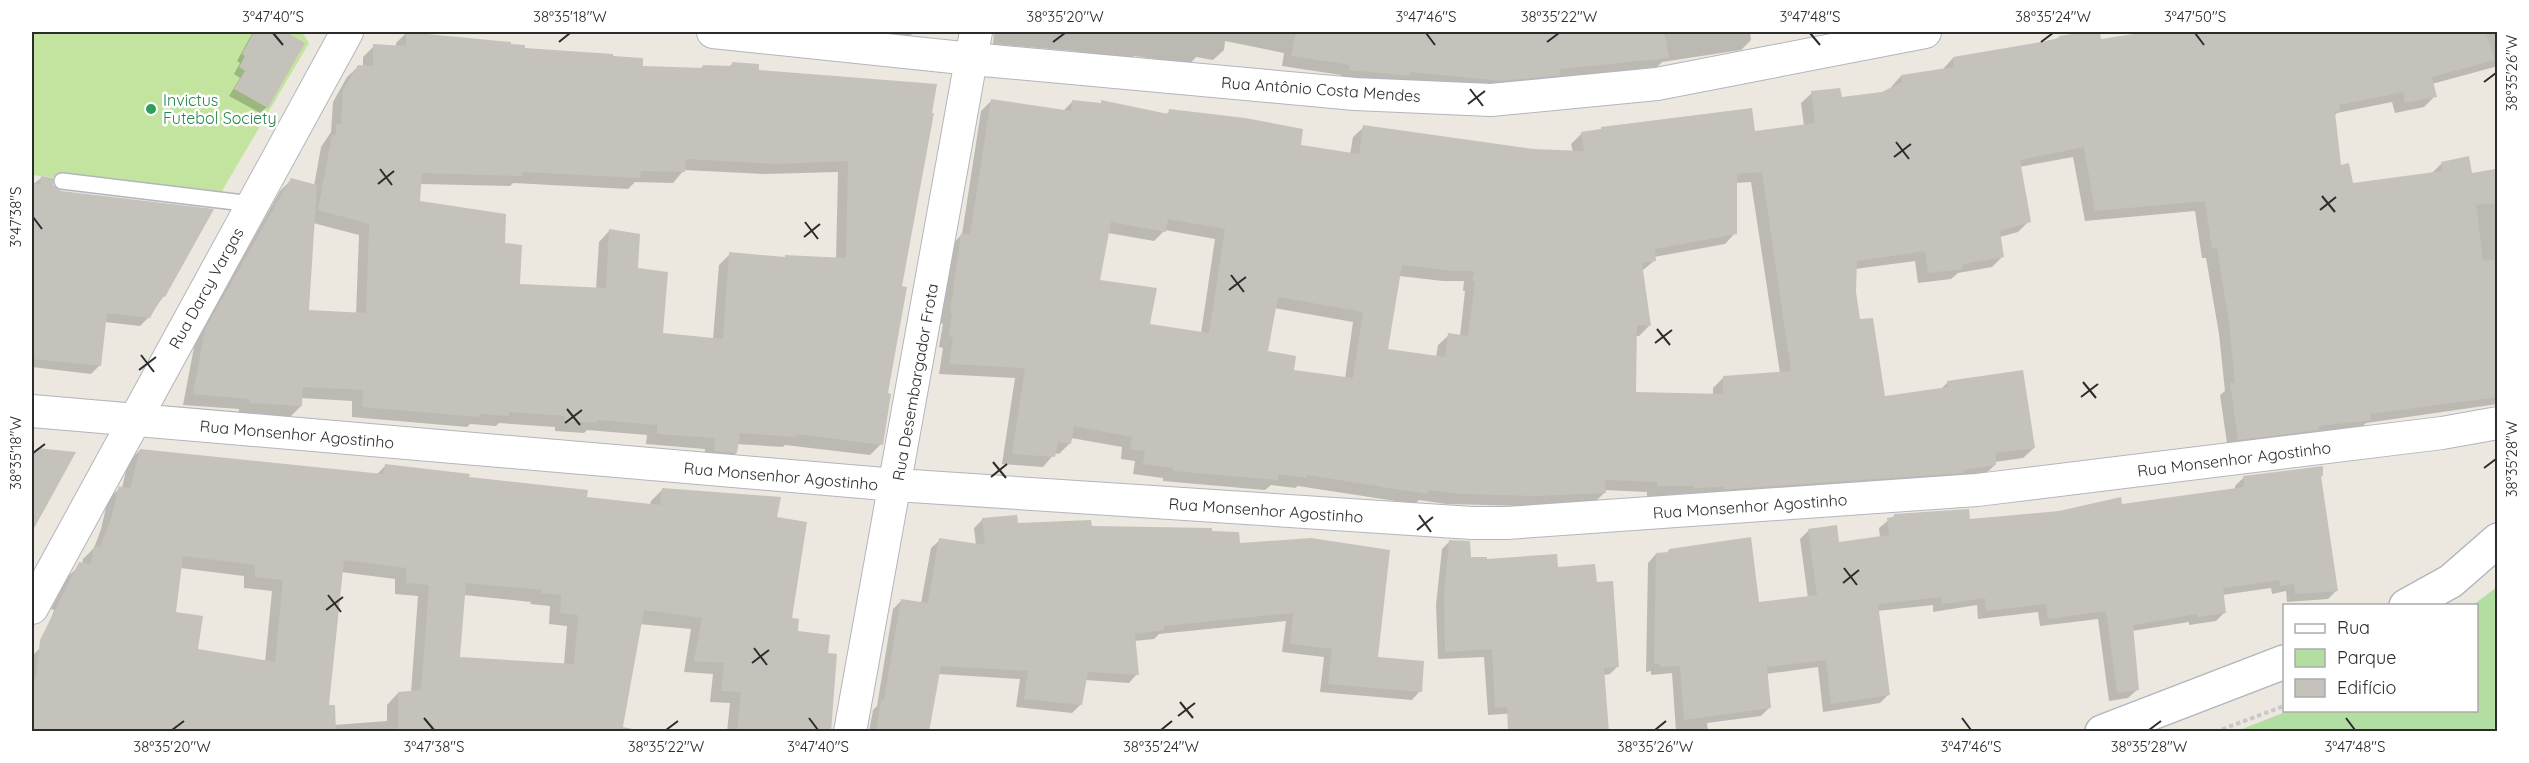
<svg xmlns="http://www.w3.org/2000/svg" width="2529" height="763" viewBox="0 0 2529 763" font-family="Quicksand,sans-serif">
	<rect width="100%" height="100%" fill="#ece8e0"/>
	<!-- green -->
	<path fill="#b2dea2" d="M 2497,587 L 2497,727 L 2488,732 L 2237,731 L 2288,711 L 2476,710 L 2476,606 L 2473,605 Z"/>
	<!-- pitch -->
	<path fill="#c2e49e" d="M 32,32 L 302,32 L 309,43 L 219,196 L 32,175 Z"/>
	<!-- shadow -->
	<path fill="#0003" fill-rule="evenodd" d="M 253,32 L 283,32 L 303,43 L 267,107 L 260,113 L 229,96 L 240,78 L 234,74 L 240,63 L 237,61 Z
		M 407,32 L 510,45 L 524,49 L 612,58 L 641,67 L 700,69 L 703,66 L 729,67 L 732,64 L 757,71 L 936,85 L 900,287 L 881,444 L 870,455 L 785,445 L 783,447 L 737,444 L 736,453 L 725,464 L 704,462 L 705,449 L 646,444 L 647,435 L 587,430 L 584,433 L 555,431 L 555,427 L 499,423 L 496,426 L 470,424 L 467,427 L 352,417 L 352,401 L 301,398 L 301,406 L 290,417 L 239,413 L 239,409 L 183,405 L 195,342 L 280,191 L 291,180 L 314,186 L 321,147 L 331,132 L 333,102 L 347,77 L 359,66 L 363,67 L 363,57 L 374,46 L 396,47 L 396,43 ZM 684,170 L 766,174 L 838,172 L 836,259 L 784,258 L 730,254 L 719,265 L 713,339 L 662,335 L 636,270 L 609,231 L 599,242 L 596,289 L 518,285 L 504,245 L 418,202 L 420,184 L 510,186 L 513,183 L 628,189 L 635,182 L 673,183 ZM 313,223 L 359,235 L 356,314 L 307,311 Z
		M 836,32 L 914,32 L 906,40 Z
		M 994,32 L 1750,32 L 1751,40 L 1741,50 L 1662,62 L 1657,67 L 1554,78 L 1490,91 L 1340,80 L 1341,75 L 1282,66 L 1284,53 L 1225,41 L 1224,50 L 1213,60 L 1196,57 L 1190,64 L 1134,56 L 1130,61 L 1073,51 L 993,44 Z
		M 2142,32 L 2178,32 L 2179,35 L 2198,32 L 2498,32 L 2498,66 L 2432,84 L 2435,96 L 2424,107 L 2395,113 L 2392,102 L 2337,113 L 2334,116 L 2340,166 L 2352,184 L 2431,174 L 2442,163 L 2470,174 L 2498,170 L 2498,404 L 2366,423 L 2359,430 L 2228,450 L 2220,395 L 2225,391 L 2219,334 L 2206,258 L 2202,258 L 2195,211 L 2085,221 L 2073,157 L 2019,167 L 2029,221 L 2018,232 L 2000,237 L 2002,257 L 1992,267 L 1958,273 L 1951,279 L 1918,283 L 1915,261 L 1855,269 L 1855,292 L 1859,321 L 1884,398 L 1940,390 L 1947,383 L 2022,371 L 2034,448 L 2023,458 L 1995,462 L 1995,465 L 1984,475 L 1684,496 L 1647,496 L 1647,492 L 1604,490 L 1604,493 L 1594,503 L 1525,506 L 1446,504 L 1419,500 L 1415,504 L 1298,486 L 1295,488 L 1271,485 L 1265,490 L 1163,481 L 1163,478 L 1133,474 L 1135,461 L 1121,459 L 1122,447 L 1071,438 L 1070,443 L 1059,454 L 1055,453 L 1043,467 L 1002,464 L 1015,378 L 939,374 L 943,348 L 939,347 L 943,324 L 940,323 L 951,246 L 962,234 L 981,111 L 991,101 L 1063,111 L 1073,101 L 1100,104 L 1102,102 L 1165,115 L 1170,111 L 1299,146 L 1350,155 L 1353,137 L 1364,127 L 1533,151 L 1573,152 L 1571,144 L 1582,133 L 1599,131 L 1602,128 L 1754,133 L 1804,126 L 1801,103 L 1812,93 L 1840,99 L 1883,93 L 1891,89 L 1891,87 L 1901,76 L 1943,69 L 1953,58 L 2056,40 L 2059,37 L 2100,40 L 2139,34 ZM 1751,182 L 1780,373 L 1724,377 L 1713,388 L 1713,395 L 1635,394 L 1636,336 L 1639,336 L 1649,326 L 1642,271 L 1655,260 L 1654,257 L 1725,244 L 1735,233 L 1735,183 ZM 1165,230 L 1215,239 L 1201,333 L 1148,325 L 1098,281 L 1108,233 L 1154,241 ZM 1399,276 L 1443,281 L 1464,281 L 1463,291 L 1465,291 L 1460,336 L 1449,335 L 1438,345 L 1436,357 L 1386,350 ZM 1274,308 L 1353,322 L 1345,379 L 1292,371 L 1266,353 Z
		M 41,178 L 60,192 L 212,210 L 163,297 L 149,317 L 140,326 L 104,322 L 100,365 L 91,374 L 32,367 L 32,185 Z
		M 37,450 L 39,515 L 32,522 L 32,455 Z
		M 140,450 L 376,475 L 385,466 L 586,498 L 650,505 L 651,501 L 662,490 L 776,519 L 790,620 L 796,633 L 827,654 L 829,732 L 727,732 L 730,703 L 710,702 L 713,674 L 684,672 L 691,629 L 639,624 L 622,727 L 649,732 L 32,732 L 32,656 L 41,647 L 54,610 L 51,609 L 68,576 L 82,564 L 83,559 L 94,548 L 101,529 L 108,499 L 120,488 L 122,488 L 128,462 ZM 180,568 L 244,576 L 244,588 L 272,591 L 265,662 L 196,650 L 174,613 ZM 341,572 L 395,579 L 395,594 L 418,596 L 411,692 L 398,693 L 387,705 L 387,721 L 334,725 L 327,706 ZM 464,595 L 531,602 L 530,604 L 550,606 L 549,624 L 567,626 L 564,664 L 459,658 Z
		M 2322,475 L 2320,478 L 2337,590 L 2328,599 L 2287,602 L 2286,591 L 2272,594 L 2271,588 L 2222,595 L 2224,613 L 2216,621 L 2189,625 L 2189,622 L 2132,631 L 2137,690 L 2128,698 L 2109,701 L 2098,619 L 2040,626 L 2038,612 L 1978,619 L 1977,605 L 1933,612 L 1933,605 L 1877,611 L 1889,694 L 1880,703 L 1823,712 L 1818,667 L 1766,674 L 1770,707 L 1761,716 L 1707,723 L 1708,732 L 1676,732 L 1672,673 L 1651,675 L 1651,671 L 1646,672 L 1648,563 L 1656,554 L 1666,554 L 1669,550 L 1758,604 L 1808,598 L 1800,539 L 1809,530 L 1838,544 L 1880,538 L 1879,528 L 1895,515 L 1969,521 L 2121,506 L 2235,489 L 2235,486 L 2244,477 Z
		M 983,519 L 1017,524 L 1211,532 L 1239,544 L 1420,691 L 1412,700 L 1320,692 L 1324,657 L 1282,652 L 1286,621 L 1159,634 L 1154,639 L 1134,641 L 1137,674 L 1129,683 L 1085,680 L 1081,704 L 1072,713 L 1016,707 L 1020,679 L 938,674 L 928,732 L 869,732 L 873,710 L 877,706 L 893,609 L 902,600 L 921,603 L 931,548 L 940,540 L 976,545 L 974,528 Z
		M 1450,541 L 1470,558 L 1557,568 L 1618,666 L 1610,674 L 1603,675 L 1518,713 L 1488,715 L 1484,657 L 1438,659 L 1436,605 L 1442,549 Z"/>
	<!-- building -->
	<path fill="#c5c2bb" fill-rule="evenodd" d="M 254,32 L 286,32 L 305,43 L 268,108 L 234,89 L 245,71 L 239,67 L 245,56 L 242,54 Z
		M 406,32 L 511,42 L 511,44 L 525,45 L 525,48 L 613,54 L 613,56 L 643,58 L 643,66 L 703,68 L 703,65 L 732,66 L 732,62 L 759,64 L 759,70 L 937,84 L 932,113 L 934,113 L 902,286 L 907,287 L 888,393 L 891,394 L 883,445 L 796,434 L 795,437 L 740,433 L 737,453 L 714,451 L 715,438 L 657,434 L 657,425 L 597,420 L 597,423 L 565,421 L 565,416 L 509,412 L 509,416 L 480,414 L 479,417 L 362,407 L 363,390 L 303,387 L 302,406 L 249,403 L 249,399 L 193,394 L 205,329 L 291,178 L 317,185 L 309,310 L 366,313 L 369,224 L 318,210 L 332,135 L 336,135 L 336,125 L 341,124 L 343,90 L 358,65 L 373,66 L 373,44 L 406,46 ZM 686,159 L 778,164 L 848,161 L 846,258 L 785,255 L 785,257 L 729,252 L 723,339 L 663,333 L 668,272 L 638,268 L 640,234 L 609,229 L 606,288 L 520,284 L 522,245 L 505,243 L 506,214 L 420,201 L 422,173 L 522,176 L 522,172 L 640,178 L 641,171 L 685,172 Z
		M 1296,32 L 1664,32 L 1669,58 L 1560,69 L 1560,75 L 1502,81 L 1410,72 L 1410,76 L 1349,70 L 1350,65 L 1291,56 Z
		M 2086,32 L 2100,32 L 2101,39 L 2147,32 L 2486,32 L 2495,60 L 2432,77 L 2437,97 L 2405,103 L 2403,92 L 2339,105 L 2340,111 L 2335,112 L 2341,165 L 2349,163 L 2353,183 L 2442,171 L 2441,162 L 2469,156 L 2472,173 L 2495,169 L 2498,203 L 2476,205 L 2483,261 L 2498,259 L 2498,397 L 2370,414 L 2371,420 L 2319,426 L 2319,430 L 2238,440 L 2230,383 L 2235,383 L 2229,323 L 2217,248 L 2212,249 L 2205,201 L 2095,211 L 2084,147 L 2020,160 L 2031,222 L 2000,231 L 2004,257 L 1963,264 L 1963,269 L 1928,273 L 1925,251 L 1857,261 L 1856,292 L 1860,319 L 1873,318 L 1885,396 L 1948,387 L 1947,381 L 2023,370 L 2035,448 L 1996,453 L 1996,465 L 1963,470 L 1964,473 L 1729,489 L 1724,489 L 1724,487 L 1694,488 L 1694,486 L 1657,486 L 1657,482 L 1605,480 L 1606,493 L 1536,496 L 1458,494 L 1428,490 L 1427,494 L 1307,475 L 1307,478 L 1278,474 L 1278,480 L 1173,471 L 1173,468 L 1143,464 L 1145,451 L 1130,449 L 1132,437 L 1074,426 L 1071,444 L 1058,442 L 1055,457 L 1012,454 L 1025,368 L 949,364 L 953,338 L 949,336 L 952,313 L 950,313 L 961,233 L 970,235 L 991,99 L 1071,111 L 1072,100 L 1101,103 L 1101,100 L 1168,114 L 1169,109 L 1245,118 L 1303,129 L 1301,145 L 1359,154 L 1363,125 L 1533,149 L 1584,151 L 1581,132 L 1601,129 L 1601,127 L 1752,108 L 1755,131 L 1815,123 L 1811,91 L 1840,88 L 1842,97 L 1882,92 L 1902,82 L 1901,75 L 1954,67 L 1953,57 L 2041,42 L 2059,38 L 2059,36 ZM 1762,172 L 1791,371 L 1723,376 L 1723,394 L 1636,392 L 1637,325 L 1651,326 L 1642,263 L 1656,261 L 1655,249 L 1737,234 L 1737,174 ZM 1168,219 L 1225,229 L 1209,333 L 1150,324 L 1157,288 L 1100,280 L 1111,222 L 1166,232 ZM 1402,265 L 1454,271 L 1474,271 L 1472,281 L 1475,281 L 1468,336 L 1448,333 L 1445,357 L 1388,349 ZM 1278,297 L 1363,312 L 1353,378 L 1294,370 L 1296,356 L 1268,351 Z
		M 41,176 L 53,178 L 53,185 L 61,191 L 214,209 L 165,297 L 162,296 L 150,318 L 107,313 L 101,366 L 32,359 L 32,183 L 40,184 Z
		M 37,448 L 76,452 L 32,532 L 32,453 L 36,454 Z
		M 140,449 L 383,474 L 385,464 L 470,474 L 469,477 L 588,490 L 587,497 L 660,505 L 662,488 L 781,497 L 777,517 L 807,522 L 792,618 L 799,619 L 798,631 L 830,635 L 828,653 L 837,654 L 831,732 L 737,732 L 741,692 L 721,691 L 724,663 L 694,661 L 702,618 L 644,610 L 622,732 L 398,732 L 398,692 L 421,690 L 429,585 L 406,583 L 406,568 L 344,560 L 329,705 L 335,705 L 336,732 L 32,732 L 32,678 L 36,679 L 40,640 L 79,562 L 91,564 L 94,546 L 100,547 L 112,516 L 119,486 L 130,489 ZM 183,556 L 255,565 L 255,577 L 283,580 L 275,662 L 198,649 L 203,616 L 176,612 ZM 466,583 L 542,590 L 541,593 L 561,595 L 560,613 L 578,615 L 574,664 L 460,657 Z
		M 2323,466 L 2323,476 L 2321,476 L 2338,591 L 2295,594 L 2294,584 L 2280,586 L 2279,580 L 2223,588 L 2226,613 L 2197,617 L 2197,614 L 2133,625 L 2139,690 L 2117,693 L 2106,611 L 2048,619 L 2046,604 L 1986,611 L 1985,598 L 1942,604 L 1941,597 L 1878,604 L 1890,695 L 1831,704 L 1826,660 L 1767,667 L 1771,708 L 1684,720 L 1680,666 L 1660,667 L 1659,663 L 1654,664 L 1656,553 L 1669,552 L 1669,549 L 1751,537 L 1759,602 L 1817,595 L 1808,529 L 1837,525 L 1839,542 L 1889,535 L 1887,518 L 1894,517 L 1894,514 L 1969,509 L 1970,519 L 2059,511 L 2121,497 L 2122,504 L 2244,487 L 2243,476 Z
		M 1017,515 L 1018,523 L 1091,520 L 1092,526 L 1212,528 L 1212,531 L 1239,532 L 1240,543 L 1311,538 L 1390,550 L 1378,657 L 1424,661 L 1422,692 L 1328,684 L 1332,649 L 1290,644 L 1293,613 L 1164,626 L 1164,630 L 1135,634 L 1139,675 L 1088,672 L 1082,705 L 1024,699 L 1028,671 L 941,666 L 929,732 L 876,732 L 881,700 L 884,700 L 901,599 L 928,603 L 939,538 L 985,545 L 982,518 Z
		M 1449,540 L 1470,541 L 1471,557 L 1487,557 L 1487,559 L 1557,554 L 1558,567 L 1595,564 L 1597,582 L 1613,581 L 1619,667 L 1604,668 L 1609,732 L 1508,732 L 1507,707 L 1495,708 L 1492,649 L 1445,652 L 1444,596 Z"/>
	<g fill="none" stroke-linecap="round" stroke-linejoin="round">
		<!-- service casing -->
		<g stroke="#b3b5be" stroke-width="18">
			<path id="service" d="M 62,181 L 252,204"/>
		</g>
		<!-- minor casing -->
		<g stroke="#b3b5be" stroke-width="34">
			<path id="minor" d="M 713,32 L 972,59 L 1355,94 L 1491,100 L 1657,84 L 1925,32
				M 32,411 L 896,485 L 1472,523 L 1507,523 L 1977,490 L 2442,433 L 2498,423
				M 32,608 L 347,32
				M 850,732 L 976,32"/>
		</g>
		<!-- secondary casing -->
		<g stroke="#b3b5be" stroke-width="36">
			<path id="secondary" d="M 2406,606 L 2451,581 L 2498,540
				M 2102,732 L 2284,662"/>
		</g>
		<!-- path -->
		<path stroke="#c8c8c8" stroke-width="4" stroke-dasharray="4.5 3" stroke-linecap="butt" d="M 2215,732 L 2284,706"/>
		<!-- service -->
		<use href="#service" stroke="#fff" stroke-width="15"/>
		<!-- minor -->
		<use href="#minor" stroke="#fff" stroke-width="32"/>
		<!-- secondary -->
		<use href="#secondary" stroke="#fff" stroke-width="33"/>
	</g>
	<!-- ticks -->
	<path fill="none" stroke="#2c2c2c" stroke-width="2" d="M 273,33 L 283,45M 1426,33 L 1435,45M 1810,33 L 1820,45M 2195,33 L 2204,45M 559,42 L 570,33M 1053,42 L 1065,33M 1547,42 L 1559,33M 2041,42 L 2053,33M 2484,82 L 2496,73M 1470,89 L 1483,106M 1468,104 L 1485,91M 1896,142 L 1909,159M 1894,157 L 1911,144M 380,169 L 392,185M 378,184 L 394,171M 2322,196 L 2335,212M 2320,210 L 2336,197M 33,217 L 42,229M 805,222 L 818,239M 804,237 L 820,224M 1231,275 L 1244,292M 1229,290 L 1246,277M 1657,329 L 1670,345M 1655,343 L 1672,330M 141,355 L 154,372M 139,370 L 156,357M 2083,382 L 2096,398M 2081,397 L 2098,384M 567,409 L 580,425M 565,423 L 582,410M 33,453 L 45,444M 993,462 L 1006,478M 2484,468 L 2496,459M 991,477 L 1007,464M 1419,515 L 1431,532M 1417,530 L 1433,517M 1844,568 L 1857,585M 1843,583 L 1859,570M 328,595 L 341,612M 326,610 L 343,597M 754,648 L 767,665M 752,663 L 769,650M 1180,702 L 1193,718M 1178,716 L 1195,703M 424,718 L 434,730M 809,718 L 818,730M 1962,718 L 1971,730M 2346,718 L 2355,730M 172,730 L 184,721M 666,730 L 678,721M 1161,730 L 1172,721M 1655,730 L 1666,721M 2149,730 L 2161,721"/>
	<!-- markers -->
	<circle fill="#2e9e5b" stroke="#fff" stroke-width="2" cx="151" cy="109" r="6"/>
	<g text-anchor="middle" stroke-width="5" stroke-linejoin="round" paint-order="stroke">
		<!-- street labels -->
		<g font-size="16" fill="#2c2c2c" stroke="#fff">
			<text transform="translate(1321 89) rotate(4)" y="6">Rua Antônio Costa Mendes</text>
			<text transform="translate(206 288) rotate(-61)" y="6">Rua Darcy Vargas</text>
			<text transform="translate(915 382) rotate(-80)" y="6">Rua Desembargador Frota</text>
			<text transform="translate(297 434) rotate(5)" y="6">Rua Monsenhor Agostinho</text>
			<text transform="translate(2234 459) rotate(-7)" y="6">Rua Monsenhor Agostinho</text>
			<text transform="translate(781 476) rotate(5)" y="6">Rua Monsenhor Agostinho</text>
			<text transform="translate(1750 506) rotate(-4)" y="6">Rua Monsenhor Agostinho</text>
			<text transform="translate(1266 510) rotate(4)" y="6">Rua Monsenhor Agostinho</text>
		</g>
		<!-- leisure labels -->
		<g font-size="16" fill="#27864d" stroke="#fff" text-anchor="start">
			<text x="163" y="106">Invictus<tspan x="163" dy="18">Futebol Society</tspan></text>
		</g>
	</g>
	<!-- border -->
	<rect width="2529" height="763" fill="none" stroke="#ffffff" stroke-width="66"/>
	<!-- legend -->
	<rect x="2283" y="604" width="195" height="108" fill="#ffffff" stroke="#ababab" stroke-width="1.5"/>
	<rect x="2295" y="624" width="30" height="9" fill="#ffffff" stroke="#ababab" stroke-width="1.5"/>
	<text x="2337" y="634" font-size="18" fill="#2c2c2c">Rua</text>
	<rect x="2295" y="649" width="30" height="18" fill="#b2dea2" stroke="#ababab" stroke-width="1.5"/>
	<text x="2337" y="664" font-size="18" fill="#2c2c2c">Parque</text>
	<rect x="2295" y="679" width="30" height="18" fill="#c5c2bb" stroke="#ababab" stroke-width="1.5"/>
	<text x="2337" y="694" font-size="18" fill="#2c2c2c">Edifício</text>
	<rect x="33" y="33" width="2463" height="697" fill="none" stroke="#2c2c2c" stroke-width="2"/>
	<g font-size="15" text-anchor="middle" fill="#2c2c2c">
		<text x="273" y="22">3°47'40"S</text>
		<text x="570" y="22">38°35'18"W</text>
		<text x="1065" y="22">38°35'20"W</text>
		<text x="1426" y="22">3°47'46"S</text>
		<text x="1559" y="22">38°35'22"W</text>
		<text x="1810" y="22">3°47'48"S</text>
		<text x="2053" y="22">38°35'24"W</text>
		<text x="2195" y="22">3°47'50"S</text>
		<text transform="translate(2512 73) rotate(-90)" y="5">38°35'26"W</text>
		<text transform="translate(16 217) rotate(-90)" y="5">3°47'38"S</text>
		<text transform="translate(16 453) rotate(-90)" y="5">38°35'18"W</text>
		<text transform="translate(2512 459) rotate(-90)" y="5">38°35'28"W</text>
		<text x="172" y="752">38°35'20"W</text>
		<text x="434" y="752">3°47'38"S</text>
		<text x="666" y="752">38°35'22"W</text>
		<text x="818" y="752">3°47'40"S</text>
		<text x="1161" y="752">38°35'24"W</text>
		<text x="1655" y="752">38°35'26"W</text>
		<text x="1971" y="752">3°47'46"S</text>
		<text x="2149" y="752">38°35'28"W</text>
		<text x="2355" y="752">3°47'48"S</text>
	</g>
</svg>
